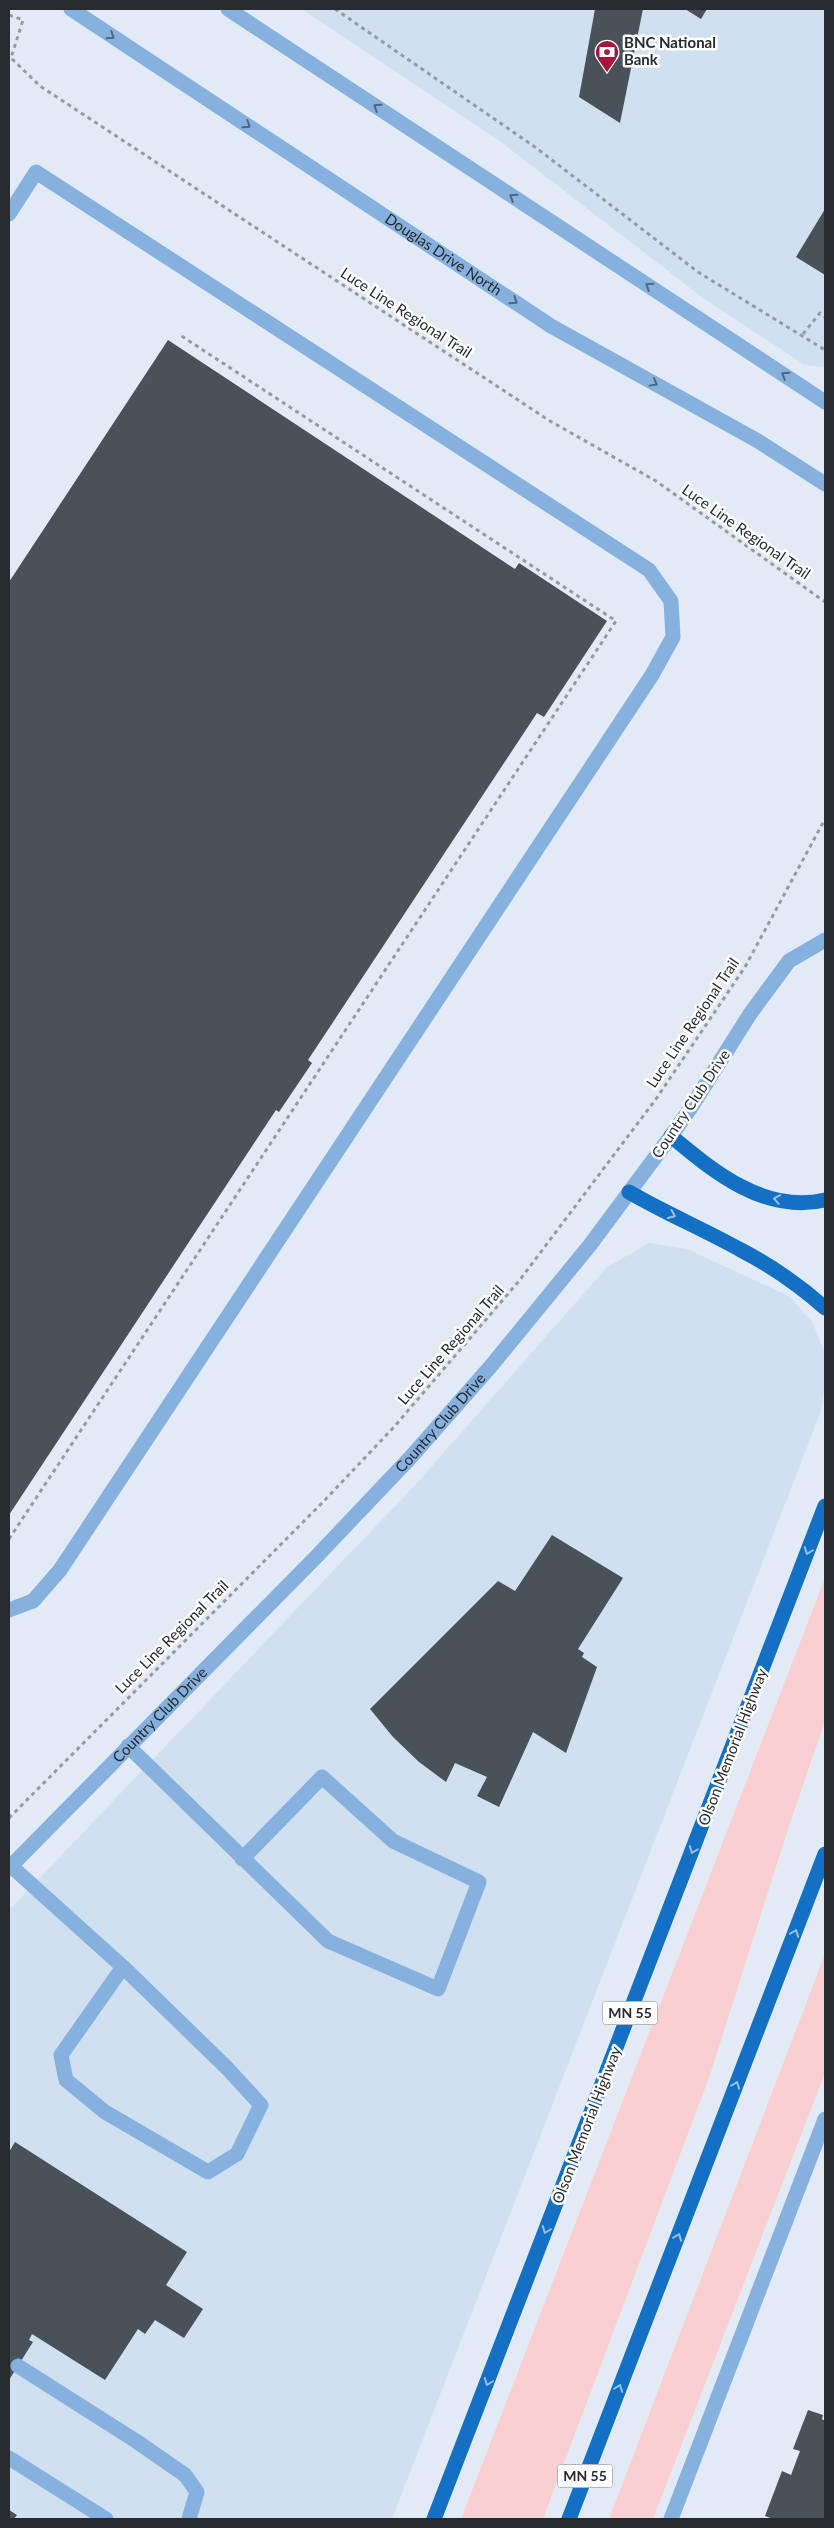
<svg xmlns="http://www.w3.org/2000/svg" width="834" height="2528" viewBox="0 0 834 2528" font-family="Lato,sans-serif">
	<rect width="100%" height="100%" fill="#e2ebf5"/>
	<!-- built -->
	<path fill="#d1e0f0" d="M 302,9 L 825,9 L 825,367 L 805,365 L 703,298 L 497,139 Z
		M 649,1243 L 687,1249 L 789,1296 L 812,1322 L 825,1353 L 825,1382 L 821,1411 L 392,2519 L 9,2519 L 9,1910 L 417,1483 L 607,1267 Z"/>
	<!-- green -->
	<path fill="#facfd2" d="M 825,1578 L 825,1721 L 789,1826 L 710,2075 L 543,2519 L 461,2519 Z
		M 825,1954 L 825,2073 L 653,2519 L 609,2519 Z"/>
	<!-- building -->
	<path fill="#495159" d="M 595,9 L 643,9 L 620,123 L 579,97 Z
		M 685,9 L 707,9 L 701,19 Z
		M 825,209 L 825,275 L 796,257 Z
		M 168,340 L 515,569 L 519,563 L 607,621 L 544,717 L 537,713 L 308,1060 L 312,1063 L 279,1112 L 276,1110 L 9,1515 L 9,582 Z
		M 552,1535 L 623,1578 L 578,1649 L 584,1653 L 582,1657 L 597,1667 L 566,1753 L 533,1732 L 499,1807 L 477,1796 L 487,1777 L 455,1763 L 446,1782 L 419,1762 L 393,1737 L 370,1709 L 498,1581 L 515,1591 Z
		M 15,2142 L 187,2252 L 166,2285 L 203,2309 L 184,2338 L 155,2320 L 145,2334 L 138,2329 L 105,2380 L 32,2334 L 29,2340 L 33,2342 L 9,2380 L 9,2152 Z
		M 808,2410 L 823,2415 L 822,2419 L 825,2421 L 825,2515 L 824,2519 L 773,2519 L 765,2516 L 782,2471 L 791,2475 L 800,2451 L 793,2449 Z
		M 9,2510 L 17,2515 L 14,2519 L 9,2519 Z"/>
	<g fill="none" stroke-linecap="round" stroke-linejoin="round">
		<!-- path -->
		<path stroke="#949ba2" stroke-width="3" stroke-dasharray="4 4" stroke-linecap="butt" d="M 335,9 L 535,147 L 698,272 L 825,350
			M 9,15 L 23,20 L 11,58 L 40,86 L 550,421 L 656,481 L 825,602
			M 803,334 L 820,313 L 825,317
			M 9,1539 L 616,621 L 180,335
			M 9,1818 L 323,1502 L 394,1427 L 519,1281 L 656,1099 L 745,967 L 825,819"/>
		<!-- service -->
		<path stroke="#86b0de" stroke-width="15" d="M 9,214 L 36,172 L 649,570 L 671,601 L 673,637 L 652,675 L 60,1570 L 33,1601 L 9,1610
			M 128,1746 L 328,1941 L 438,1989 L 479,1882 L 393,1841 L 322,1777 L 242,1859
			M 11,1866 L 123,1967 L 61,2055 L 66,2080 L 105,2112 L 208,2172 L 237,2154 L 261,2105 L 227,2068 L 123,1967
			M 18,2366 L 136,2441 L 185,2475 L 197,2492 L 189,2519
			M 9,2458 L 106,2519"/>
		<!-- minor -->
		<path stroke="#86b0de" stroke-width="15" d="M 671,1136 L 690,1109 L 750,1014 L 789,961 L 825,940
			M 671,2519 L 825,2119"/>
		<!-- tertiary -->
		<g stroke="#86b0de" stroke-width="15">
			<path id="s1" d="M 71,9 L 551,326 L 758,441 L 825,484"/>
			<path d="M 228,9 L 825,402"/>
			<path id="s2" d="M 9,1868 L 316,1557 L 410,1458 L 491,1366 L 590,1245 L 671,1136"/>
		</g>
		<!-- trunk -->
		<path stroke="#1470c2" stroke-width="15" d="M 671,1136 C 714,1172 765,1214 825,1200
			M 629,1192 C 665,1213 703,1229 739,1249 C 770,1265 799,1285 825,1308
			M 434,2519 L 825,1506
			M 569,2519 L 825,1854"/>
	</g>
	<!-- one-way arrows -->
	<defs><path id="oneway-chevron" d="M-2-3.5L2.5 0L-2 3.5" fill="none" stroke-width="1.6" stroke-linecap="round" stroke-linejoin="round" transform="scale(1.25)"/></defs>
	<g stroke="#52667d">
		<use href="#oneway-chevron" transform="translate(111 36) rotate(33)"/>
		<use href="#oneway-chevron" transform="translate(377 107) rotate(-147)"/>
		<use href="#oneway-chevron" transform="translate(247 125) rotate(33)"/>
		<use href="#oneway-chevron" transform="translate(513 197) rotate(-147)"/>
		<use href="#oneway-chevron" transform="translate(649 286) rotate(-147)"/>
		<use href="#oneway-chevron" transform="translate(514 301) rotate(33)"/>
		<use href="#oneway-chevron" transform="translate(785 375) rotate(-147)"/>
		<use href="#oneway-chevron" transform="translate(654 383) rotate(29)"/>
	</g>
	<g stroke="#95bfe4">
		<use href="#oneway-chevron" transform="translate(777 1199) rotate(-169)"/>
		<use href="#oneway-chevron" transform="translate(672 1215) rotate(25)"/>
		<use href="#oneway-chevron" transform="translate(808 1551) rotate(111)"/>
		<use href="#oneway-chevron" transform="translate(693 1850) rotate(111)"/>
		<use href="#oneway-chevron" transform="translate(795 1933) rotate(-69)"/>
		<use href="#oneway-chevron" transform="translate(736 2085) rotate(-69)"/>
		<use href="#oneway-chevron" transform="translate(546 2230) rotate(111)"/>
		<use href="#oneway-chevron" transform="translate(678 2237) rotate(-69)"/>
		<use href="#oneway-chevron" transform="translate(488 2382) rotate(111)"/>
		<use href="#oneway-chevron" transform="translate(619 2388) rotate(-69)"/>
	</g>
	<!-- icons -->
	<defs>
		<g id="bank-pin" transform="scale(1.25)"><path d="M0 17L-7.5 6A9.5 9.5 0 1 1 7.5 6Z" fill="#aa153d" stroke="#fff"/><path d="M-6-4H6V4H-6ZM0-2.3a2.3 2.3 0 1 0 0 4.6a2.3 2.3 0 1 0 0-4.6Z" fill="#fff"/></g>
	</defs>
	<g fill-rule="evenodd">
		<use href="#bank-pin" x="607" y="52"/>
	</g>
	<g text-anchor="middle" stroke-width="5" stroke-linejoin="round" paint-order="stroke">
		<!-- shield labels -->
		<g fill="#fff" stroke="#686a6d" stroke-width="1">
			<rect x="602.5" y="2001.5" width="55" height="23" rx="4"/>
			<rect x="557.5" y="2464.5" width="55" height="23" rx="4"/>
		</g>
		<g font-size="14" font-weight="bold" fill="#272a2e">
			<text x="630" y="2018">MN 55</text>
			<text x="585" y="2481">MN 55</text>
		</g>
		<!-- poi labels -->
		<g font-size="15" font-weight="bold" fill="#272a2e" stroke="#fff" text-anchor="start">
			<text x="624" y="48">BNC National<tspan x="624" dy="17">Bank</tspan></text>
		</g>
		<!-- street labels -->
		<g font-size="15" fill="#272a2e" stroke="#fff">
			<text dy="5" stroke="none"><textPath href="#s1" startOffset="446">Douglas Drive North</textPath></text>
			<text transform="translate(406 313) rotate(33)" y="5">Luce Line Regional Trail</text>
			<text transform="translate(746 532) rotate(35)" y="5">Luce Line Regional Trail</text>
			<text transform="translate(693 1023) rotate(-56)" y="5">Luce Line Regional Trail</text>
			<text transform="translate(691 1104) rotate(-56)" y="5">Country Club Drive</text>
			<text transform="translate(451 1345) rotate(-49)" y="5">Luce Line Regional Trail</text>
			<text dy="5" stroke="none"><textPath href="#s2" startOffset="620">Country Club Drive</textPath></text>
			<text transform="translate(172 1637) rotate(-45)" y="5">Luce Line Regional Trail</text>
			<text dy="5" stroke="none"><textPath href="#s2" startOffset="215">Country Club Drive</textPath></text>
			<text transform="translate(733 1747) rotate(-69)" y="5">Olson Memorial Highway</text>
			<text transform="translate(587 2125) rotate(-69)" y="5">Olson Memorial Highway</text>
		</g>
	</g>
	<!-- border -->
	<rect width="834" height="2528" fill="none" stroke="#272a2e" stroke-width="20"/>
</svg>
